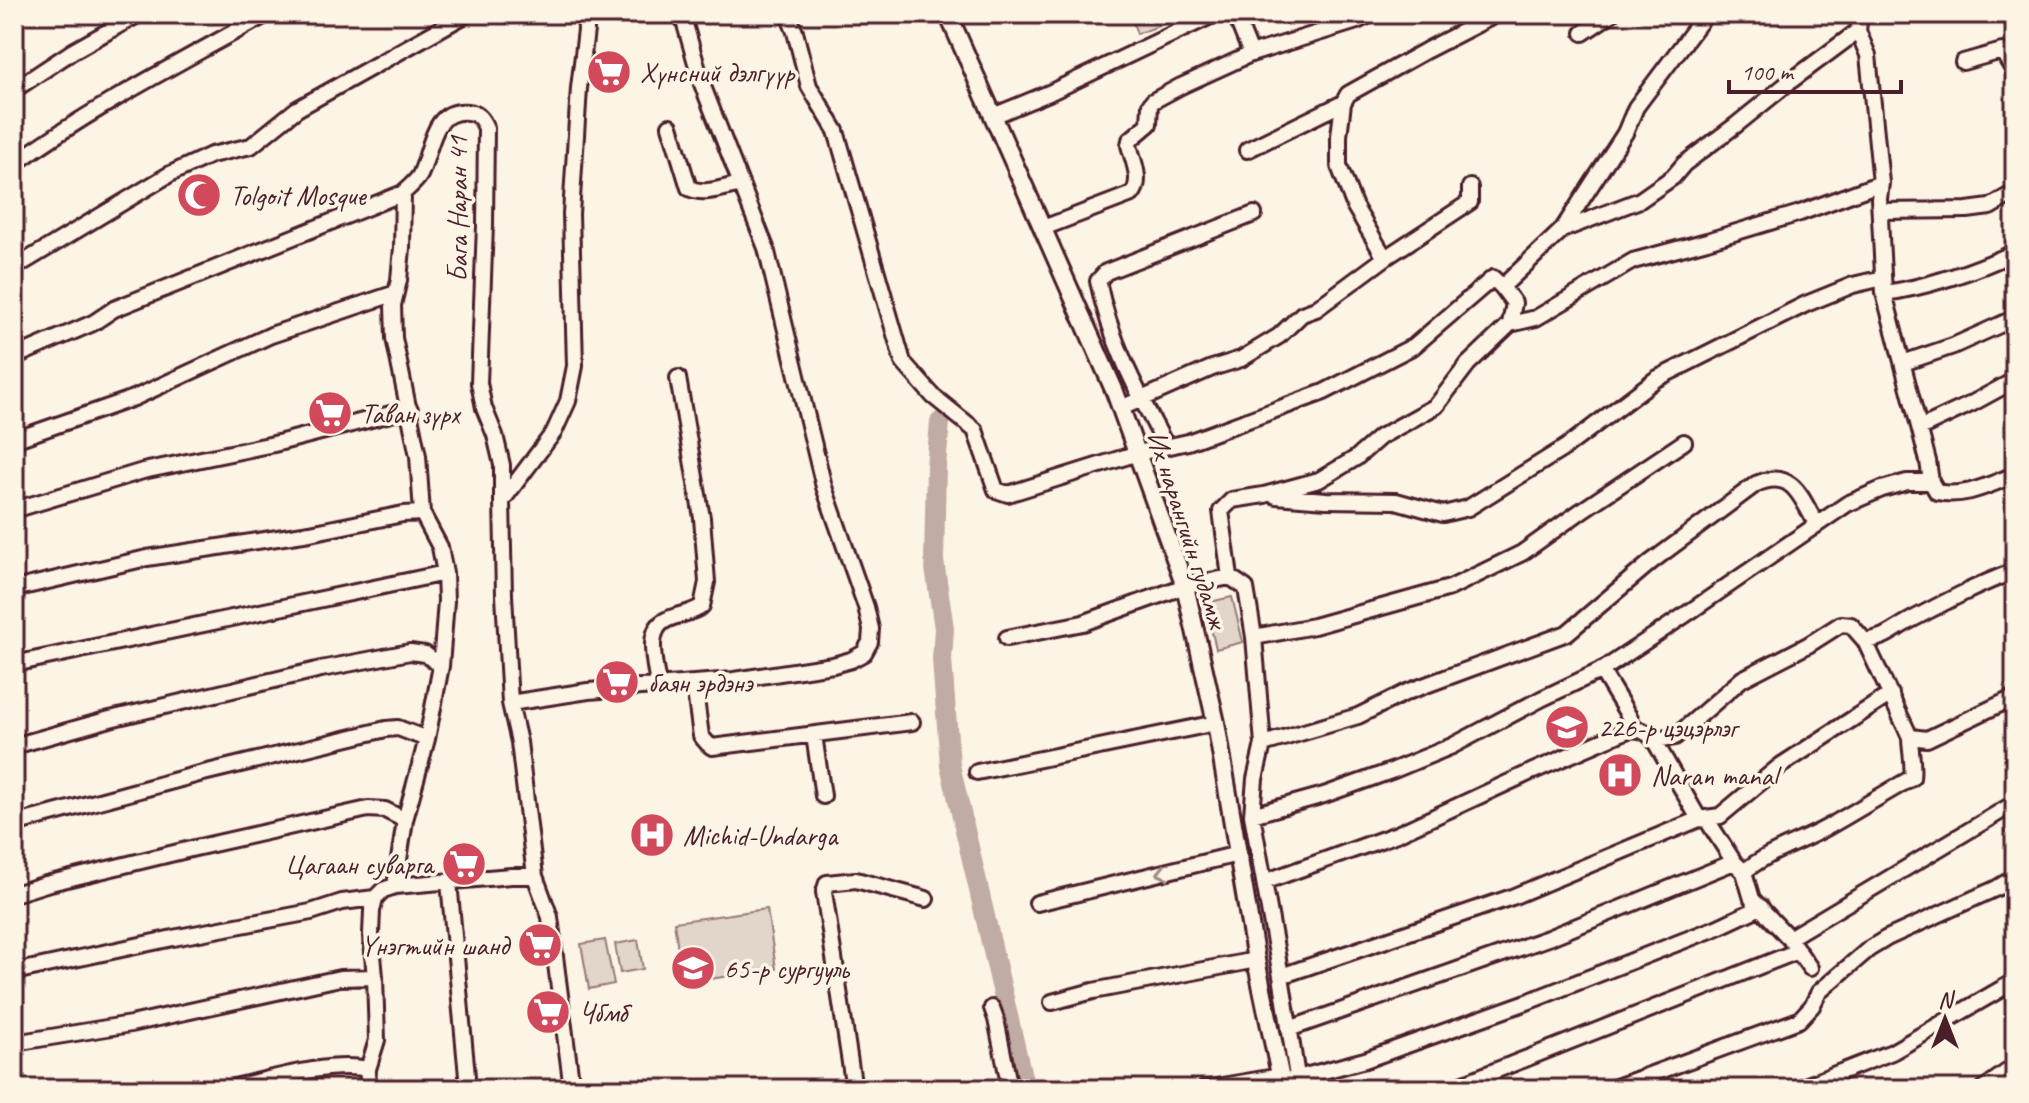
<svg xmlns="http://www.w3.org/2000/svg" width="2029" height="1103" viewBox="0 0 2029 1103" font-family="Caveat,sans-serif">
	<rect width="100%" height="100%" fill="#fcf5e5"/>
	<filter id="ink" filterUnits="userSpaceOnUse"><feTurbulence type="fractalNoise" baseFrequency=".0125" numOctaves="2"/><feDisplacementMap in="SourceGraphic" scale="16" xChannelSelector="R" yChannelSelector="G"/><feConvolveMatrix kernelMatrix="1 2 1 2 8 2 1 2 1" color-interpolation-filters="sRGB"/></filter>
	<g filter="url(#ink)">
		<!-- green -->
		<path fill="#e2d5ca" stroke="#967a7a" stroke-width="2" d="M 1130,14 L 1169,14 L 1172,21 L 1137,34 Z
			M 1232,597 L 1243,642 L 1216,649 L 1205,603 Z
			M 767,909 L 776,969 L 683,983 L 674,922 Z
			M 605,940 L 614,984 L 589,989 L 581,944 Z
			M 638,940 L 643,969 L 620,973 L 615,944 Z"/>
		<g fill="none" stroke-linecap="round" stroke-linejoin="round">
			<!-- river -->
			<path stroke="#c0aca5" stroke-width="20" d="M 940,422 L 936,466 L 934,561 L 944,628 L 942,660 L 950,765 L 1025,1089"/>
			<!-- minor casing -->
			<g stroke="#4a1f2b" stroke-width="20">
				<path id="minor" d="M 788,14 L 795,32 L 809,86 L 836,131 L 903,362 L 933,396 L 975,430 L 996,490 L 1008,494 L 1138,453 L 1188,442 L 1324,392 L 1414,346 L 1493,278 L 1502,287
					M 1235,14 L 1251,54
					M 1860,14 L 1858,31 L 1868,55 L 1881,183 L 1879,199 L 1884,293 L 1928,461 L 1931,482 L 1937,492 C 1965,498 1988,485 2015,475
					M 1583,33 L 1611,14
					M 1963,62 L 2002,51 L 2015,73
					M 14,90 L 73,51 L 139,14
					M 993,116 L 1049,93 L 1215,14
					M 670,126 L 689,188 C 704,196 725,187 741,184
					M 1247,150 L 1343,103
					M 14,164 C 93,107 181,62 267,14
					M 1880,211 L 1967,210 L 1990,207 L 2015,192
					M 1043,228 L 1132,194 C 1143,181 1133,161 1129,145 L 1130,140 L 1149,124 L 1150,105 L 1153,101 L 1181,86 L 1251,54 L 1357,21 L 1371,14
					M 1562,230 L 1640,200 L 1673,177 L 1684,164 L 1736,125 L 1788,83 L 1858,31
					M 1385,258 L 1470,202 L 1470,187
					M 14,268 L 170,174 L 211,155 L 251,146 L 297,109 L 467,14
					M 1884,293 C 1925,288 1978,270 2015,252
					M 1510,324 L 1536,318 L 1633,261 L 1707,241 L 1800,213 L 1881,183
					M 14,357 L 93,323 L 114,309 L 403,193
					M 1903,363 L 1953,346 L 2015,318
					M 1121,408 L 1212,368 L 1241,359 L 1279,336 L 1302,314 L 1316,309 L 1385,258 L 1355,207 L 1339,166 L 1339,136 L 1343,103 L 1348,94 L 1427,50 L 1497,14
					M 1920,428 L 1971,404 L 2015,380
					M 14,440 L 134,398 L 271,335 L 396,293
					M 1166,446 C 1138,393 1110,341 1098,281 L 1106,272 L 1254,214
					M 1276,496 L 1326,500 L 1396,501 L 1443,514 L 1468,508 L 1566,447 L 1656,379 L 1806,304 L 1853,285 L 1883,278
					M 502,501 L 502,465 L 495,435 L 484,408 L 479,383 L 485,225 L 486,128 C 482,119 478,113 468,112 C 431,108 432,150 420,175 C 416,182 408,188 403,193 L 402,248 L 399,280 L 393,305 L 394,338 L 418,456 L 422,513 L 440,547 L 445,573 L 446,601 L 441,666 L 427,739 L 405,820 L 395,886 L 511,876 L 535,876
					M 14,510 L 143,471 L 274,444 L 410,409
					M 1230,577 L 1221,511 L 1232,500 L 1264,495 L 1319,480 L 1356,458 L 1380,437 L 1436,406 L 1468,364 L 1510,324 L 1514,303 L 1502,287 L 1562,230 L 1625,133 L 1636,107 L 1706,14
					M 14,589 L 147,558 L 310,533 L 403,514 L 422,513
					M 1254,637 L 1314,626 L 1450,588 L 1522,553 L 1581,511 L 1684,442
					M 1007,638 L 1083,623 L 1185,586 L 1230,577 L 1246,588 L 1254,637 L 1263,744 L 1255,779 L 1252,815 L 1281,976 L 1299,1089
					M 1865,641 L 1910,737 L 1927,739 L 2015,697
					M 14,664 L 445,573
					M 1601,670 L 1630,718 L 1633,729
					M 694,684 L 701,736 L 708,744 L 712,747 L 912,722
					M 658,686 C 656,666 644,631 666,620 C 678,614 691,614 702,606 L 707,582 L 702,518 L 678,378
					M 510,703 L 588,691 L 734,680 L 833,665 L 851,660 L 864,653 L 870,642 L 871,629 L 866,607 L 824,487 L 766,248 L 702,84 L 682,14
					M 814,735 L 823,796
					M 1654,740 L 1699,819 L 1707,820 L 1734,862 L 1744,872 L 1752,899 L 1789,938 L 1810,968
					M 1263,744 L 1358,716 L 1407,692 L 1567,633 L 1651,562 L 1756,484 C 1792,468 1801,497 1816,524
					M 14,746 L 110,719 L 321,669 L 410,652 L 425,654 L 441,666
					M 977,772 L 1216,723
					M 1252,815 L 1324,795 L 1394,770 L 1452,746 L 1541,699 L 1604,669 L 1685,615 L 1847,504 L 1882,489 L 1907,482 L 1931,482
					M 14,824 L 195,775 L 386,729 L 398,728 L 427,739
					M 1744,872 C 1767,852 1799,843 1826,828 C 1855,812 1883,794 1912,778 C 1914,763 1910,751 1910,737
					M 449,882 L 467,1076
					M 1264,882 L 1397,834 L 1531,772 L 1628,730 C 1639,728 1647,731 1654,740 L 1675,737 L 1742,679 L 1808,645 L 1841,624 L 1851,625 L 1865,641 C 1887,638 1892,630 1911,620 C 1945,602 1979,584 2015,571
					M 14,894 L 46,884 L 195,848 L 368,809 L 385,810 L 405,820
					M 1037,903 L 1238,854
					M 1789,938 L 2015,803
					M 14,972 L 173,938 L 311,912 L 342,902 L 375,898
					M 1281,976 L 1512,897 L 1699,819 L 1720,816 L 1780,766 L 1891,694
					M 1052,1002 L 1093,991 L 1256,960
					M 992,1008 L 996,1019 L 1010,1089
					M 1289,1029 L 1548,938 L 1734,862
					M 14,1043 L 131,1024 L 340,978 L 375,977
					M 1290,1080 L 1365,1060 L 1527,1002 L 1716,928 L 1761,907
					M 226,1089 C 267,1080 328,1061 368,1069
					M 367,1089 L 368,1069 L 377,1040 L 375,977 L 371,934 L 372,911 L 375,898 L 383,890 L 395,886
					M 572,1089 L 550,917 L 535,876 L 519,742 L 510,703 L 504,595 L 502,501 L 554,432 L 568,401 L 575,366 L 571,214 L 579,88 L 586,30 L 585,14
					M 854,1089 L 824,892 L 827,883 L 856,880 L 926,899
					M 1204,1089 L 1281,1076
					M 1449,1089 L 1798,951
					M 1611,1089 L 1799,1020 L 1812,1006 L 1819,992 L 1869,949 L 1887,938 L 1997,888 L 2015,877
					M 1797,1089 L 1892,1052 L 2015,981
					M 1983,1089 L 2015,1066"/>
			</g>
			<!-- major casing -->
			<g stroke="#4a1f2b" stroke-width="22">
				<path id="major" d="M 948,14 L 1115,392 L 1185,586 L 1216,723 L 1256,960 L 1283,1089"/>
			</g>
			<!-- minor -->
			<use href="#minor" stroke="#fcf5e5" stroke-width="14"/>
			<!-- major -->
			<use href="#major" stroke="#fcf5e5" stroke-width="16"/>
		</g>
		<!-- one-way arrows -->
		<defs><path id="oneway-chevron" d="M-2-3.5L2.5 0L-2 3.5" fill="none" stroke-width="1.6" stroke-linecap="round" stroke-linejoin="round" transform="scale(2)"/></defs>
		<use stroke="#a38a88" href="#oneway-chevron" transform="translate(1162 873) rotate(166)"/>
	</g>
	<!-- icons -->
	<defs>
		<g id="supermarket-disc" transform="scale(2.3)"><circle r="9.5" fill="#d1495b" stroke="#fcf5e5"/><path d="M-6-5.5h2.5l.6 2H6L4.5 2H-2.5L-4.4-4H-6ZM-1.5 3.2a1.3 1.3 0 1 0 .1 0ZM3 3.2a1.3 1.3 0 1 0 .1 0Z" fill="#fff"/></g>
		<g id="mosque-disc" transform="scale(2.3)"><circle r="9.5" fill="#d1495b" stroke="#fcf5e5"/><path d="M3.5-4.9A6 6 0 1 0 3.5 4.9A5 5 0 1 1 3.5-4.9Z" fill="#fff"/></g>
		<g id="school-disc" transform="scale(2.3)"><circle r="9.5" fill="#d1495b" stroke="#fcf5e5"/><path d="M0-5L7-2L0 1L-7-2ZM-4 1L0 2.5L4 1V4Q0 6-4 4Z" fill="#fff"/></g>
		<g id="hospital-disc" transform="scale(2.3)"><circle r="9.5" fill="#d1495b" stroke="#fcf5e5"/><path d="M-5-5h3v3.5h4V-5h3V5h-3V1.5h-4V5h-3Z" fill="#fff"/></g>
	</defs>
	<g fill-rule="evenodd">
		<use href="#supermarket-disc" x="609" y="72"/>
		<use href="#mosque-disc" x="199" y="195"/>
		<use href="#supermarket-disc" x="330" y="413"/>
		<use href="#supermarket-disc" x="617" y="682"/>
		<use href="#school-disc" x="1567" y="727"/>
		<use href="#hospital-disc" x="1620" y="775"/>
		<use href="#hospital-disc" x="652" y="835"/>
		<use href="#supermarket-disc" x="464" y="864"/>
		<use href="#supermarket-disc" x="540" y="945"/>
		<use href="#school-disc" x="693" y="968"/>
		<use href="#supermarket-disc" x="548" y="1012"/>
	</g>
	<g text-anchor="middle" stroke-width="7" stroke-linejoin="round" paint-order="stroke">
		<!-- poi labels -->
		<g font-size="28" fill="#4a1f2b" stroke="#fcf5e5" text-anchor="start">
			<text x="640" y="82">Хүнсний дэлгүүр</text>
			<text x="230" y="205">Tolgoit Mosque</text>
			<text x="361" y="423">Таван зүрх</text>
			<text x="648" y="692">баян эрдэнэ</text>
			<text x="1598" y="737">226-р цэцэрлэг</text>
			<text x="1651" y="785">Naran manal</text>
			<text x="683" y="845">Michid-Undarga</text>
			<text x="433" y="874" text-anchor="end">Цагаан суварга</text>
			<text x="509" y="955" text-anchor="end">Үнэгтийн шанд</text>
			<text x="724" y="978">65-р сургууль</text>
			<text x="579" y="1022">Чбмб</text>
		</g>
		<!-- street labels -->
		<g font-size="28" fill="#4a1f2b" stroke="#fcf5e5">
			<text transform="translate(457 209) rotate(-90)" y="10">Бага Наран 41</text>
			<text transform="translate(1188 529) rotate(72)" y="10">Их нарангийн гудамж</text>
		</g>
	</g>
	<!-- margin -->
	<rect width="2029" height="1103" fill="none" stroke="#fcf5e5" stroke-width="48"/>
	<rect x="24" y="24" width="1981" height="1055" fill="none" stroke="#4a1f2b" stroke-width="3" filter="url(#ink)"/>
	<!-- north arrow -->
	<g transform="translate(1945 1019)" stroke="#fcf5e5" stroke-width="6" paint-order="stroke">
	<path d="M0-6L14 30L0 20L-14 30Z" fill="#4a1f2b"/>
	<text y="-12" font-size="22" font-weight="bold" text-anchor="middle" fill="#4a1f2b">N</text>
	</g>
	<!-- scale -->
	<path d="M1729 80v12h172v-12" fill="none" stroke="#4a1f2b" stroke-width="4"/>
	<text x="1741" y="80" font-size="24" fill="#4a1f2b" stroke="#fcf5e5" stroke-width="6" paint-order="stroke">100 m</text>
</svg>
